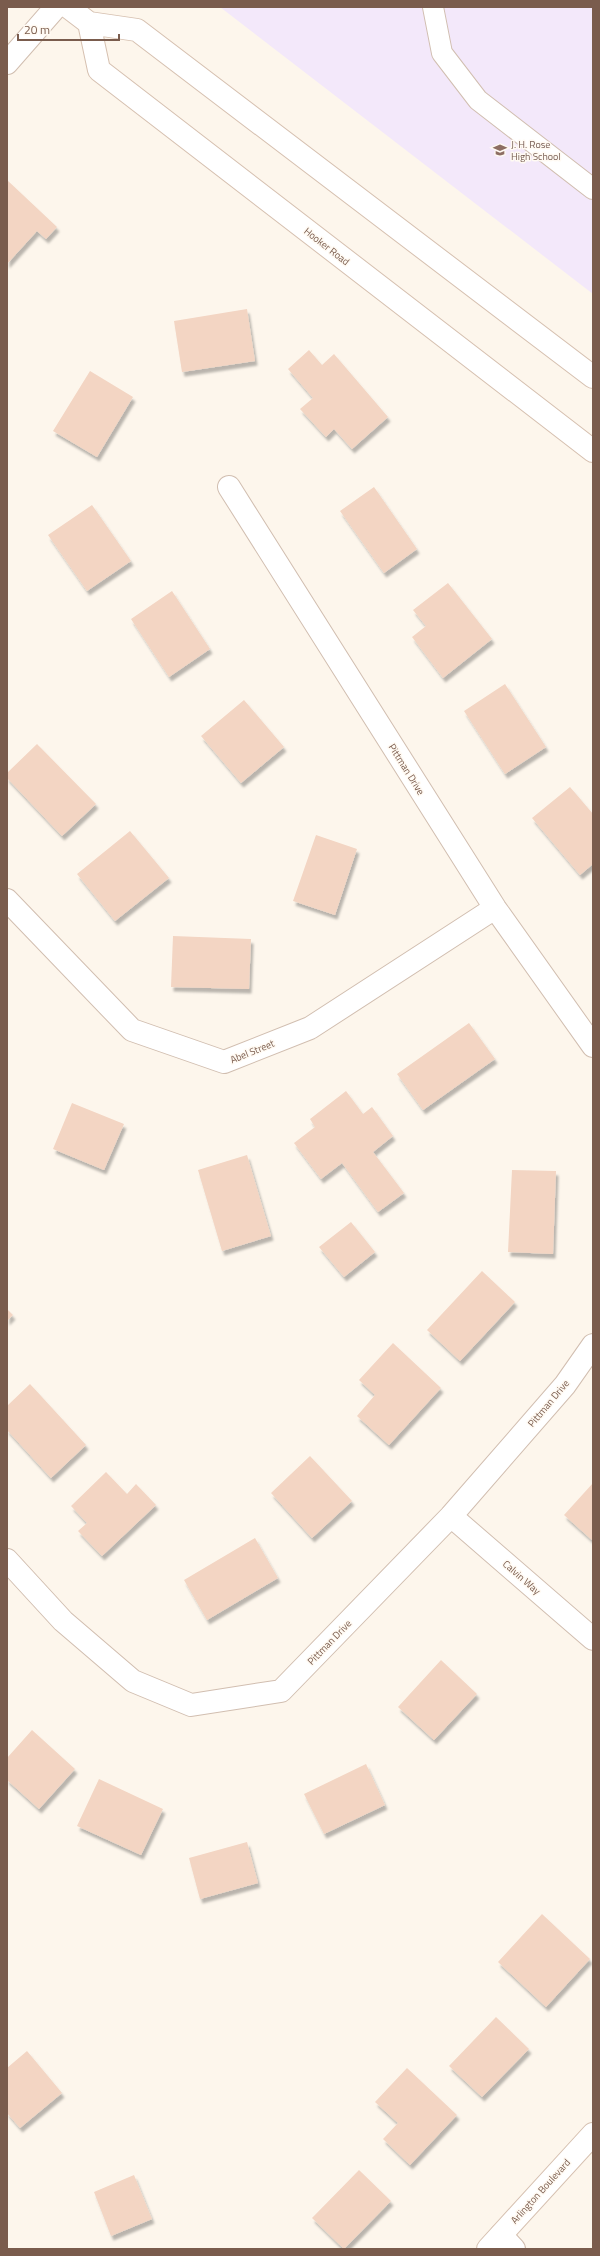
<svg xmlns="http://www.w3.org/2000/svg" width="600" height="2256" viewBox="0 0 600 2256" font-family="'Titillium Web',sans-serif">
	<defs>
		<filter id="shadow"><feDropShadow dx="2.5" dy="4.5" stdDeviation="1" flood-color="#0004"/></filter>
	</defs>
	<rect width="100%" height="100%" fill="#fdf6ec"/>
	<!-- education -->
	<path fill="#f3e8fa" d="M 220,7 L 593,7 L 593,294 Z"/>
	<!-- building -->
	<path fill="#f3d5c3" filter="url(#shadow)" d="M 7,180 L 57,227 L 46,239 L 37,231 L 7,264 Z
		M 247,309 L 255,361 L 182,372 L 174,321 Z
		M 309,350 L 322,365 L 334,354 L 388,417 L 352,449 L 334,429 L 326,437 L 300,409 L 313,398 L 288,369 Z
		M 90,371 L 133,397 L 97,457 L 53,431 Z
		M 374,487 L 417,549 L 384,573 L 340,511 Z
		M 92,505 L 131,561 L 87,591 L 48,535 Z
		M 448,583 L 492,639 L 443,678 L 412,637 L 426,626 L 413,610 Z
		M 172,591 L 210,649 L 169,677 L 131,619 Z
		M 505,684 L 546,747 L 505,774 L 464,711 Z
		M 244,700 L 284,747 L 241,783 L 201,736 Z
		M 37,744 L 96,804 L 62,836 L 7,778 L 7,773 Z
		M 570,787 L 593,814 L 593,864 L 580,875 L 532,818 Z
		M 130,831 L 169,878 L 115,921 L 77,874 Z
		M 316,835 L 357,849 L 335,915 L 293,901 Z
		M 173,936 L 251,939 L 249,989 L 171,987 Z
		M 469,1023 L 495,1059 L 423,1110 L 397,1074 Z
		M 346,1091 L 363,1114 L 372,1107 L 393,1136 L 373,1152 L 404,1193 L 378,1212 L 342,1163 L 321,1179 L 294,1143 L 315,1127 L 310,1119 Z
		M 72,1103 L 124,1124 L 104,1170 L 53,1149 Z
		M 247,1155 L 271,1236 L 222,1251 L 198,1170 Z
		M 512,1170 L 556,1171 L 553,1254 L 508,1252 Z
		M 351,1222 L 375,1252 L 344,1277 L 319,1247 Z
		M 482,1271 L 515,1302 L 460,1361 L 427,1330 Z
		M 7,1309 L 13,1315 L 7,1321 Z
		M 393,1343 L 441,1388 L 389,1445 L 357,1416 L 375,1395 L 359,1380 Z
		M 30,1384 L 86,1445 L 51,1478 L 7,1430 L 7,1406 Z
		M 310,1456 L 352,1501 L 312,1538 L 271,1493 Z
		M 106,1472 L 127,1494 L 136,1484 L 156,1505 L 102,1556 L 78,1531 L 87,1523 L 71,1506 Z
		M 593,1483 L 593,1541 L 564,1515 Z
		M 255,1538 L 278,1578 L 207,1620 L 184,1580 Z
		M 441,1660 L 477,1694 L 434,1740 L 398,1707 Z
		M 32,1730 L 75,1769 L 39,1809 L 7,1780 L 7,1758 Z
		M 366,1764 L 385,1805 L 324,1834 L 304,1794 Z
		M 99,1779 L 163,1809 L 141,1855 L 77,1826 Z
		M 247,1842 L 258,1883 L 200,1899 L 189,1858 Z
		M 542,1914 L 590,1959 L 546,2007 L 498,1962 Z
		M 496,2017 L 529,2049 L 482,2097 L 449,2066 Z
		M 27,2051 L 62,2093 L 20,2128 L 7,2113 L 7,2068 Z
		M 407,2068 L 457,2115 L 410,2165 L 383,2139 L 398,2123 L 375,2102 Z
		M 359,2170 L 391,2201 L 344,2249 L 312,2218 Z
		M 134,2175 L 152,2219 L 111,2236 L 94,2192 Z"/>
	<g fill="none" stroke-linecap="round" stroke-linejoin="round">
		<!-- lane casing -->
		<g stroke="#d1beb0" stroke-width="22">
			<path id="lane" d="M 433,7 L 442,53 L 478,100 L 593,189"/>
		</g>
		<!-- street casing -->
		<g stroke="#d1beb0" stroke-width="24">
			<path id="street" d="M 7,63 L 56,7
				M 229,487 L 495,908 L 593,1046
				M 7,900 L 132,1030 L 224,1062 L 310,1028 L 495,908
				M 451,1516 L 593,1639
				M 7,1560 L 63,1621 L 133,1681 L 191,1705 L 281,1691 L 451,1516 L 565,1385 L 593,1345
				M 501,2235 L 514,2249"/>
		</g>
		<!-- secondary casing -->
		<g stroke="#d6c0b0" stroke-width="24">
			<path id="secondary" d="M 68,7 L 89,23 L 137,30 L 593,377
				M 89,23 L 99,70 L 593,451
				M 488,2249 L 593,2134"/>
		</g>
		<!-- lane -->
		<use href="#lane" stroke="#fff" stroke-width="20"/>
		<!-- street -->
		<use href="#street" stroke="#fff" stroke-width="22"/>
		<!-- secondary -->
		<use href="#secondary" stroke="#fff" stroke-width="22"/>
	</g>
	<!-- icons -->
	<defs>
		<g id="school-bare" transform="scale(1.08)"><path d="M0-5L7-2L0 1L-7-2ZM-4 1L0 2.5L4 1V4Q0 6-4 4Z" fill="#8d6e63" stroke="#fffaf3" stroke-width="2.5" paint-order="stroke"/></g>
	</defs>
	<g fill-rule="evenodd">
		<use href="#school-bare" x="500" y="150"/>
	</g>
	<g text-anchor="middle" stroke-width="3" stroke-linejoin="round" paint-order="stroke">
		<!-- education labels -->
		<g font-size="10" fill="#785e54" stroke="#fffaf3" text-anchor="start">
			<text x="511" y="148">J. H. Rose<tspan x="511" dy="12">High School</tspan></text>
		</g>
		<!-- street labels -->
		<g font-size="10" fill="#7a5c4d" stroke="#fffaf3">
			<text transform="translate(327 246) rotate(38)" y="4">Hooker Road</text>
			<text transform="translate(407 769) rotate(58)" y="4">Pittman Drive</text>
			<text transform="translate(252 1051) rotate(-22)" y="4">Abel Street</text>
			<text transform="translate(548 1403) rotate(-50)" y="4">Pittman Drive</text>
			<text transform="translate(522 1577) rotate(41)" y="4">Calvin Way</text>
			<text transform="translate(329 1642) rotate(-46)" y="4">Pittman Drive</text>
			<text transform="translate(540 2191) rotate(-48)" y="4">Arlington Boulevard</text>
		</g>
	</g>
	<!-- border -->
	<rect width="600" height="2256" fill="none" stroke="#7a5c4d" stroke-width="16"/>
	<!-- scale -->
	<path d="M18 34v6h101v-6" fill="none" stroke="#7a5c4d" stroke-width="2"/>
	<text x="24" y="34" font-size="12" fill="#7a5c4d" stroke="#fffaf3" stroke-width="3" paint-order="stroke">20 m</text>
</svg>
